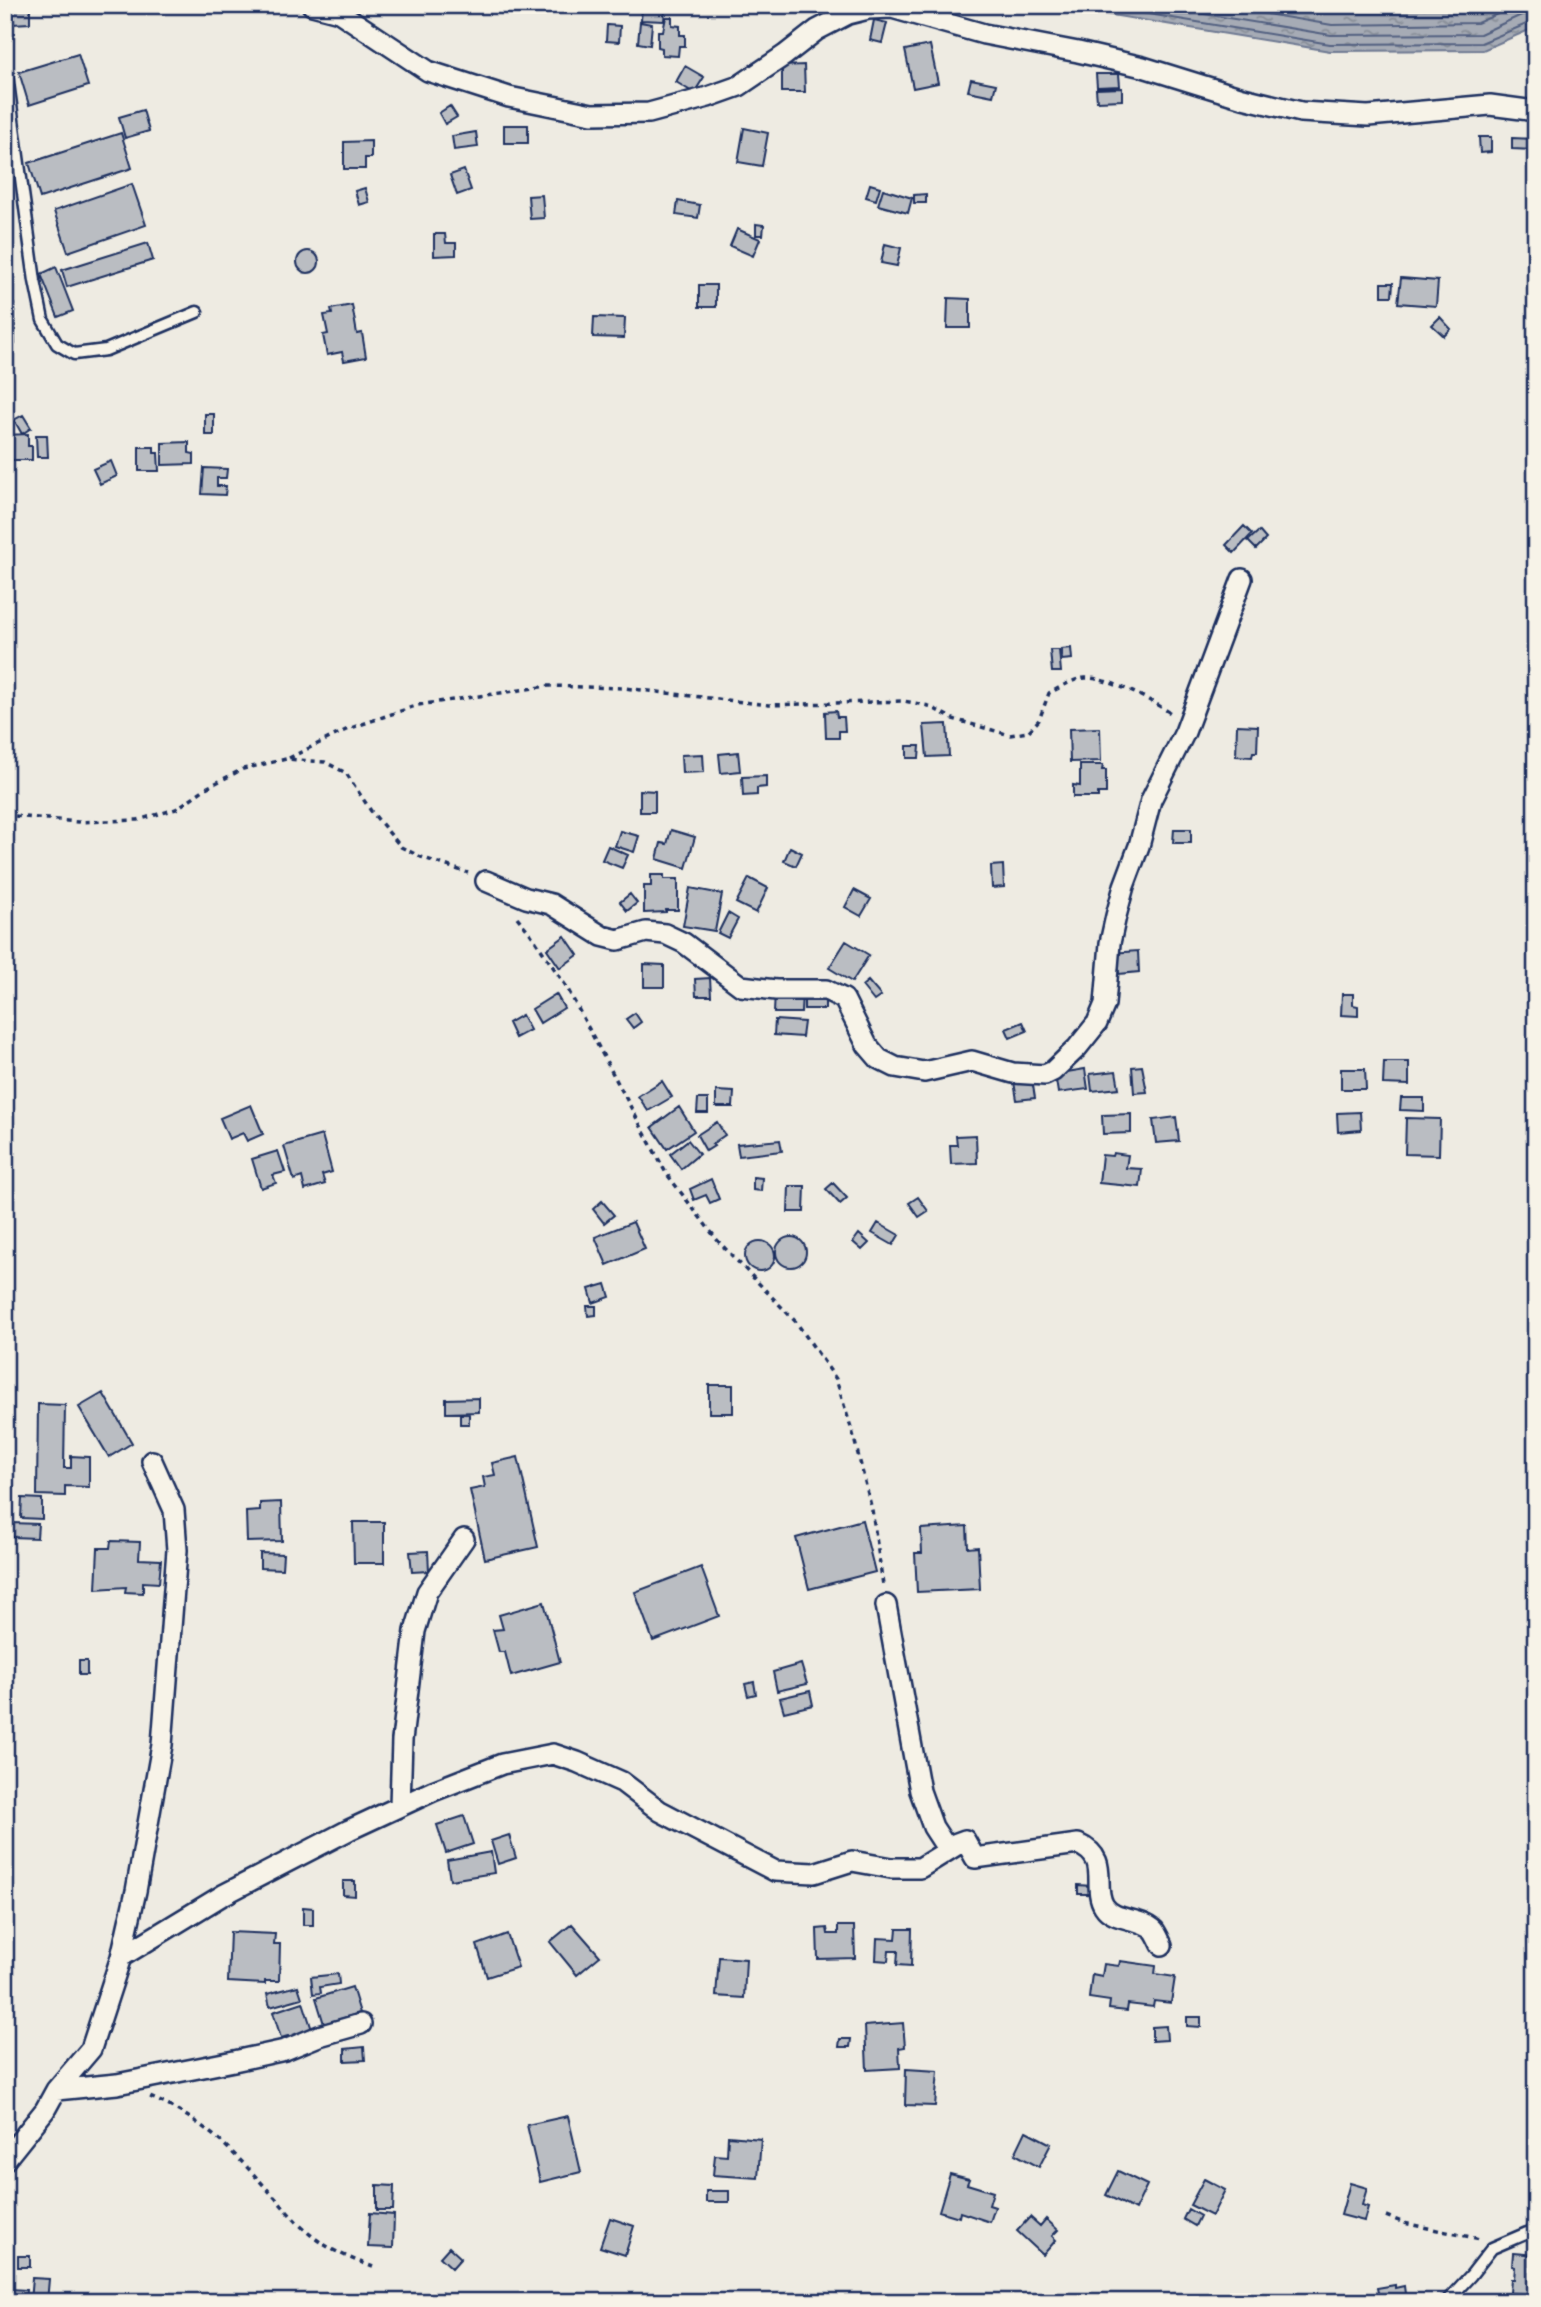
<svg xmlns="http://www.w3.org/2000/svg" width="1541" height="2307" viewBox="0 0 1541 2307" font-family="Caveat,sans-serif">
	<defs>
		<pattern id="water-ripples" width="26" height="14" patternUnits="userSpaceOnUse" patternTransform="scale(1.75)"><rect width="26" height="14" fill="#a6abb5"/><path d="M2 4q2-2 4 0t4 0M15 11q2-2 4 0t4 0" fill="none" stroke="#868c96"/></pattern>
	</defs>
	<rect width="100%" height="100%" fill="#eeebe2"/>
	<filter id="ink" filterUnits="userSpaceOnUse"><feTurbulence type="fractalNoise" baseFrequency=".0143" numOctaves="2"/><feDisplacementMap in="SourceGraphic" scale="14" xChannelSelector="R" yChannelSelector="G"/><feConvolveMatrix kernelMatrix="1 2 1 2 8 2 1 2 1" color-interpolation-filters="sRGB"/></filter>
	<g filter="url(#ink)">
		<!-- water -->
		<path fill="url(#water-ripples)" stroke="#6e7992" stroke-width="2" d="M 1051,5 L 1536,5 L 1536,27 L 1483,50 L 1330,51 Z"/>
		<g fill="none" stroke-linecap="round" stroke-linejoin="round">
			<!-- shore -->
			<path stroke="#536181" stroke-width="2" d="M 1094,5 L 1330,44 L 1481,43 L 1536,20
				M 1149,5 L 1331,35 L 1480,34 L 1528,12 L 1536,11
				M 1213,5 L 1332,25 L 1477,23 L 1518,5"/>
		</g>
		<!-- building -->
		<path fill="#babdc2" stroke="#1b2f5e" stroke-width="2" d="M 12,5 L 30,5 L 30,23 L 12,24 Z
			M 653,7 L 665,8 L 664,21 L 641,20 L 642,9 L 653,10 Z
			M 666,17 L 672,17 L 672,25 L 680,26 L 680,35 L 685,35 L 685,46 L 679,46 L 678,56 L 662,55 L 662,48 L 658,47 L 658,31 L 663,31 Z
			M 874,20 L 887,23 L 882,43 L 870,40 Z
			M 640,22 L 652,24 L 650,45 L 638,43 Z
			M 607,25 L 620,26 L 619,42 L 606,41 Z
			M 930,45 L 938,83 L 913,88 L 905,50 Z
			M 78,54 L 88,86 L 29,105 L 19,72 Z
			M 804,65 L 805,92 L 782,92 L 782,66 Z
			M 685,66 L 704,77 L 694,93 L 676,82 Z
			M 1096,74 L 1119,74 L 1120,86 L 1097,87 Z
			M 971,79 L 996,84 L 993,96 L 968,91 Z
			M 1122,88 L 1122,100 L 1097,101 L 1096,89 Z
			M 450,106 L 457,117 L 445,124 L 439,113 Z
			M 143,110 L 149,131 L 125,138 L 119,117 Z
			M 504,125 L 528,125 L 528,143 L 504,143 Z
			M 744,128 L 768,133 L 762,166 L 738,162 Z
			M 476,132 L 478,147 L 454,150 L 452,136 Z
			M 121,133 L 132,168 L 40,198 L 29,163 Z
			M 1479,137 L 1491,137 L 1491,152 L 1480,153 Z
			M 1512,138 L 1536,139 L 1536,150 L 1512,149 Z
			M 371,141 L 371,158 L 365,158 L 365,169 L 344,169 L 344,142 Z
			M 464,170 L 471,190 L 457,195 L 450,175 Z
			M 132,184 L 146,225 L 68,252 L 54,211 Z
			M 870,184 L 880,187 L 876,200 L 866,197 Z
			M 365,188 L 369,202 L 359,205 L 355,191 Z
			M 883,189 L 912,198 L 908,213 L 878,205 Z
			M 926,194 L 926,203 L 914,203 L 914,195 Z
			M 542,195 L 544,218 L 530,219 L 528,196 Z
			M 678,201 L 700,205 L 698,218 L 676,215 Z
			M 756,224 L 764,225 L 763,235 L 756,235 Z
			M 737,229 L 760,239 L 753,256 L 730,246 Z
			M 434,234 L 445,234 L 446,243 L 456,243 L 456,255 L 434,256 Z
			M 148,243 L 153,260 L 67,287 L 62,270 Z
			M 885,244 L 901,248 L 897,266 L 881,263 Z
			M297 262a11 11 0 1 1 22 0a11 11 0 1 1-22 0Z
			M 56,267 L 73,311 L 58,317 L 41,274 Z
			M 1401,278 L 1438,281 L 1436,306 L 1398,303 Z
			M 1382,283 L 1393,283 L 1392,296 L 1382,296 Z
			M 699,285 L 716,285 L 716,307 L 699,307 Z
			M 948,298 L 970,299 L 970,328 L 947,328 Z
			M 5,304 L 14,304 L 15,344 L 5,344 Z
			M 352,305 L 357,334 L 362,333 L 366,357 L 344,361 L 342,352 L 327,355 L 323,335 L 328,334 L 324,315 L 332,314 L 331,309 Z
			M 594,317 L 625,318 L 624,338 L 593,337 Z
			M 1440,317 L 1451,329 L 1444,336 L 1432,325 Z
			M 205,414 L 214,414 L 214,435 L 205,435 Z
			M 23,415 L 31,428 L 22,434 L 14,420 Z
			M 28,434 L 28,446 L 32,446 L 32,460 L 5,460 L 5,435 Z
			M 36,435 L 47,435 L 48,457 L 37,457 Z
			M 189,442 L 189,453 L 194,454 L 194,464 L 162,465 L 162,443 Z
			M 139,447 L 154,447 L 154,453 L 158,453 L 159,471 L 139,471 Z
			M 111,461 L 117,476 L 100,484 L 93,469 Z
			M 204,468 L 227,469 L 226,478 L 217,478 L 217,486 L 226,486 L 225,495 L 202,494 Z
			M 1244,526 L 1252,534 L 1234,553 L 1226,545 Z
			M 1259,531 L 1266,539 L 1256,549 L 1248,541 Z
			M 1071,648 L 1072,659 L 1062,660 L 1061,649 Z
			M 1050,650 L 1059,650 L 1061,672 L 1052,672 Z
			M 836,711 L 837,717 L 844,717 L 845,731 L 839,731 L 839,738 L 826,738 L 825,712 Z
			M 947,724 L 949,756 L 927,757 L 924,725 Z
			M 1237,725 L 1258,726 L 1257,752 L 1253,752 L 1252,757 L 1236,756 Z
			M 1100,728 L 1101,761 L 1070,762 L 1069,729 Z
			M 907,746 L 920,746 L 919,758 L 907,758 Z
			M 738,752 L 740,771 L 721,773 L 719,754 Z
			M 703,754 L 704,772 L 682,773 L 681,755 Z
			M 1080,765 L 1103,765 L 1102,770 L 1106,770 L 1106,793 L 1098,793 L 1098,797 L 1073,797 L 1073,785 L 1080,786 Z
			M 766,776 L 766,787 L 757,788 L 757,795 L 743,796 L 742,777 Z
			M 640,790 L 655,791 L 655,812 L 640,812 Z
			M 1174,829 L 1191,829 L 1191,843 L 1173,843 Z
			M 671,830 L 695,837 L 686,868 L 657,859 L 661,843 L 667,844 Z
			M 620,831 L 639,836 L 634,852 L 615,846 Z
			M 608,846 L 628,855 L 622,868 L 602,860 Z
			M 790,847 L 802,853 L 796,866 L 784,861 Z
			M 1003,865 L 1004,887 L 992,888 L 991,866 Z
			M 651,875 L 664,875 L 664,879 L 678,879 L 678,910 L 666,910 L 666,912 L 644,913 L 644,886 L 651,886 Z
			M 749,878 L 768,888 L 756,913 L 736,903 Z
			M 690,888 L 722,894 L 715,931 L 683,926 Z
			M 854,890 L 871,899 L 861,916 L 845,907 Z
			M 630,894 L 637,903 L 627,911 L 620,902 Z
			M 728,913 L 738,919 L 728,938 L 718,933 Z
			M 565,936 L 578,955 L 560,968 L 547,949 Z
			M 846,941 L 869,955 L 852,982 L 829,968 Z
			M 1138,951 L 1139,972 L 1119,974 L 1118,965 L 1112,965 L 1111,953 Z
			M 644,964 L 664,965 L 664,987 L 644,987 Z
			M 710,978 L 711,996 L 696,996 L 695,979 Z
			M 868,981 L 881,996 L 874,1001 L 862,986 Z
			M 775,991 L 802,991 L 801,1013 L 774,1013 Z
			M 556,994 L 564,1008 L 540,1023 L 532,1009 Z
			M 1342,994 L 1353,994 L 1353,1005 L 1358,1006 L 1358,1016 L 1341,1015 Z
			M 804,996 L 825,997 L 825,1009 L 804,1009 Z
			M 635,1013 L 641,1022 L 633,1028 L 626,1019 Z
			M 522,1015 L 530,1030 L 515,1038 L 508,1023 Z
			M 775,1020 L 804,1022 L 802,1037 L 774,1035 Z
			M 1023,1022 L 1027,1031 L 1010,1038 L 1006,1029 Z
			M 1384,1062 L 1409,1062 L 1409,1085 L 1383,1084 Z
			M 1142,1066 L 1147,1092 L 1134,1093 L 1132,1067 Z
			M 1085,1069 L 1088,1089 L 1058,1093 L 1055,1074 Z
			M 1341,1069 L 1365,1069 L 1366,1089 L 1341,1089 Z
			M 1116,1071 L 1119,1088 L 1092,1091 L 1090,1074 Z
			M 1032,1079 L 1035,1098 L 1017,1100 L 1014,1082 Z
			M 662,1081 L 672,1097 L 648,1111 L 638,1096 Z
			M 716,1091 L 734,1092 L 733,1107 L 716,1107 Z
			M 1401,1098 L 1424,1098 L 1424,1111 L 1400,1110 Z
			M 698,1099 L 708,1099 L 708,1113 L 697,1113 Z
			M 251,1105 L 263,1134 L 247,1141 L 243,1133 L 229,1139 L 220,1118 Z
			M 679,1107 L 694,1131 L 667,1149 L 652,1127 Z
			M 1360,1112 L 1361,1130 L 1338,1132 L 1337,1113 Z
			M 1131,1114 L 1131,1133 L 1103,1134 L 1102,1115 Z
			M 1176,1117 L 1179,1141 L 1156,1143 L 1153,1120 Z
			M 1406,1118 L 1440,1119 L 1439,1155 L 1405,1154 Z
			M 717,1122 L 725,1135 L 712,1144 L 714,1146 L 706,1151 L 697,1135 Z
			M 322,1135 L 332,1172 L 322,1175 L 325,1184 L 305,1190 L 302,1177 L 294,1180 L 284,1146 Z
			M 976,1135 L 977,1163 L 951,1164 L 950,1145 L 957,1145 L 956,1136 Z
			M 688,1140 L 699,1154 L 681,1169 L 670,1154 Z
			M 780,1140 L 782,1151 L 739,1156 L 737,1144 Z
			M 278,1151 L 285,1172 L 273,1175 L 276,1183 L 261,1188 L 252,1159 Z
			M 1113,1153 L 1128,1155 L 1126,1168 L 1142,1169 L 1140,1187 L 1099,1183 L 1102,1155 L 1112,1156 Z
			M 753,1177 L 762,1178 L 761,1191 L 753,1190 Z
			M 711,1179 L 719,1199 L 710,1203 L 706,1195 L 694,1200 L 690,1189 Z
			M 833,1183 L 847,1198 L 840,1204 L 826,1189 Z
			M 789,1186 L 805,1186 L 804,1212 L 788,1212 Z
			M 918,1197 L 928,1211 L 919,1217 L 909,1203 Z
			M 602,1201 L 614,1215 L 604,1223 L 593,1209 Z
			M 633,1222 L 645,1249 L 607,1265 L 595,1237 Z
			M 878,1223 L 899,1235 L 893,1245 L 872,1233 Z
			M 859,1234 L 869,1243 L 862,1250 L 853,1242 Z
			M776 1252a15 15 0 1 1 30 0a15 15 0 1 1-30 0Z
			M745 1256a15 15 0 1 1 30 0a15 15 0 1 1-30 0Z
			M 606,1284 L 610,1297 L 593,1303 L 589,1289 Z
			M 587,1306 L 596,1306 L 596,1315 L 588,1316 Z
			M 709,1385 L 733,1385 L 733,1413 L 709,1413 Z
			M 103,1393 L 132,1443 L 109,1457 L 79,1407 Z
			M 479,1398 L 479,1412 L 446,1413 L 446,1399 Z
			M 38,1404 L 65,1405 L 64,1468 L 71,1468 L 71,1456 L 89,1457 L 89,1487 L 65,1486 L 65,1496 L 37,1495 Z
			M 460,1414 L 469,1414 L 469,1424 L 460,1424 Z
			M 518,1457 L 538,1547 L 485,1559 L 470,1490 L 485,1487 L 483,1477 L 495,1475 L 492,1463 Z
			M 22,1498 L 42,1499 L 42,1519 L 21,1518 Z
			M 281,1502 L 282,1541 L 247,1542 L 246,1512 L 260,1511 L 260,1503 Z
			M 862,1520 L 875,1572 L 809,1589 L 796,1538 Z
			M 353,1522 L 384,1522 L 384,1563 L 354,1563 Z
			M 12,1523 L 38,1524 L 37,1538 L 12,1537 Z
			M 967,1526 L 968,1548 L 978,1547 L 980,1589 L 917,1592 L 915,1553 L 922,1553 L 921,1529 Z
			M 111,1541 L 140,1542 L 139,1559 L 161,1560 L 159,1583 L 143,1582 L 143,1593 L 125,1592 L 126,1587 L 96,1589 L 98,1548 L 110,1548 Z
			M 428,1551 L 429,1571 L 412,1572 L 410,1552 Z
			M 260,1553 L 283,1554 L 282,1569 L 260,1568 Z
			M 701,1567 L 719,1616 L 653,1641 L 635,1592 Z
			M 544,1602 L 560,1662 L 511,1676 L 505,1652 L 499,1652 L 493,1630 L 503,1629 L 499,1615 Z
			M 79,1661 L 87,1661 L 87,1675 L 79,1675 Z
			M 801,1664 L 807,1684 L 777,1691 L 773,1672 Z
			M 754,1682 L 756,1694 L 748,1696 L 745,1684 Z
			M 810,1691 L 813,1705 L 784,1712 L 780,1698 Z
			M 464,1816 L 473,1844 L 446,1853 L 437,1825 Z
			M 509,1835 L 516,1858 L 498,1864 L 491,1841 Z
			M 491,1852 L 494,1873 L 450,1880 L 447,1860 Z
			M 343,1881 L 355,1881 L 355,1896 L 343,1895 Z
			M 1078,1885 L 1091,1886 L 1090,1894 L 1078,1894 Z
			M 303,1907 L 313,1908 L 313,1925 L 303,1925 Z
			M 572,1924 L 600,1956 L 577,1975 L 550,1942 Z
			M 838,1926 L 854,1926 L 855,1958 L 818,1959 L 817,1929 L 827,1928 L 828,1934 L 838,1934 Z
			M 897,1929 L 912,1929 L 911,1966 L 897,1965 L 898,1951 L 889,1951 L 888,1961 L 876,1960 L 877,1938 L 896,1939 Z
			M 230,1932 L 275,1934 L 274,1944 L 280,1944 L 279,1981 L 265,1981 L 265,1984 L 228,1982 Z
			M 507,1934 L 518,1967 L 487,1977 L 477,1945 Z
			M 719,1957 L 746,1959 L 744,1998 L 716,1996 Z
			M 1120,1961 L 1156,1966 L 1155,1974 L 1175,1977 L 1171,2003 L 1154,2001 L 1153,2007 L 1128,2004 L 1127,2011 L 1109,2009 L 1110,2001 L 1089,1998 L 1092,1974 L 1102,1976 L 1104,1964 L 1119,1966 Z
			M 338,1974 L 339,1984 L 320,1987 L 321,1993 L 313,1994 L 311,1977 Z
			M 298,1986 L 302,1998 L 270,2007 L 267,1994 Z
			M 352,1987 L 360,2013 L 324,2024 L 316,1998 Z
			M 303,2002 L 314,2036 L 291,2043 L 288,2036 L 281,2038 L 273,2012 Z
			M 1187,2017 L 1201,2017 L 1201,2027 L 1187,2026 Z
			M 903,2023 L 905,2047 L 899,2048 L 900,2068 L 867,2070 L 865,2026 Z
			M 1166,2026 L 1167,2040 L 1152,2041 L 1152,2027 Z
			M 840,2039 L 851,2039 L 850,2047 L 839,2047 Z
			M 364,2047 L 365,2060 L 345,2061 L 345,2049 Z
			M 906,2069 L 938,2071 L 935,2106 L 905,2105 Z
			M 568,2116 L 581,2172 L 540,2182 L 527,2125 Z
			M 1026,2131 L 1051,2144 L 1039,2167 L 1015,2154 Z
			M 728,2136 L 761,2139 L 758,2178 L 713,2175 L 715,2155 L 727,2156 Z
			M 1118,2171 L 1147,2185 L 1135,2210 L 1106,2195 Z
			M 950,2174 L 969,2179 L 967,2184 L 993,2192 L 989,2205 L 995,2207 L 990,2222 L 960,2212 L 959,2217 L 939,2211 Z
			M 1204,2179 L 1225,2190 L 1212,2216 L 1190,2205 Z
			M 1350,2183 L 1367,2188 L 1362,2205 L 1368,2207 L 1364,2221 L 1341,2215 Z
			M 377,2185 L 394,2186 L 393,2210 L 377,2210 Z
			M 706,2191 L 729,2191 L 729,2202 L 706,2202 Z
			M 1188,2209 L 1200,2216 L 1195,2226 L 1183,2219 Z
			M 370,2213 L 394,2215 L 393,2248 L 368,2247 Z
			M 1030,2217 L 1040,2226 L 1046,2219 L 1058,2230 L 1052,2236 L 1056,2240 L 1043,2255 L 1017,2231 Z
			M 610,2218 L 634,2226 L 625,2255 L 600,2247 Z
			M 449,2247 L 461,2258 L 452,2268 L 440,2257 Z
			M 1513,2253 L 1536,2255 L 1536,2299 L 1535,2295 L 1510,2293 L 1511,2279 L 1514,2279 L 1515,2267 L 1512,2266 Z
			M 18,2256 L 30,2256 L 30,2267 L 18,2267 Z
			M 32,2278 L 49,2279 L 47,2302 L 30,2302 Z
			M 1395,2285 L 1395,2288 L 1404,2286 L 1406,2302 L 1380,2302 L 1377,2288 Z
			M 10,2289 L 26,2290 L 25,2302 L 9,2302 Z
			M 442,2293 L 456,2302 L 437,2302 Z"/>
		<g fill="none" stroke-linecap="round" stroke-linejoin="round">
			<!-- service casing -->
			<g stroke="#1b2f5e" stroke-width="15">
				<path id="service" d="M 5,61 L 35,281 L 43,320 L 57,344 L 74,354 L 106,350 L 197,312
					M 1446,2302 L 1471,2275 L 1492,2248 L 1527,2233 L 1536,2233"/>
			</g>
			<!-- minor casing -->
			<g stroke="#1b2f5e" stroke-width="24">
				<path id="minor" d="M 312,5 L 339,12 L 428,71 L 509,97 L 592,114 L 649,113 L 708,97 L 739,86 L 785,55 L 817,30 L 848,14 L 868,9 L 892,8 L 984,34 L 1078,52 L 1143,67 L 1243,98 L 1301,112 L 1368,116 L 1490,105 L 1536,111
					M 486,881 L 526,898 L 551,904 L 602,936 L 618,940 L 646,932 L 665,934 L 684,943 L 741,986 L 776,990 L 826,990 L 844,999 L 867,1045 L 879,1059 L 895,1067 L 924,1072 L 972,1061 L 1013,1073 L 1045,1075 L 1053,1071 L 1077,1048 L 1097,1023 L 1105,1004 L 1110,943 L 1116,916 L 1124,886 L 1139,846 L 1151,800 L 1185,732 L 1242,579
					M 886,1605 L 920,1791 L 933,1827 L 946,1847 L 965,1840 L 975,1858 L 1078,1844 C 1112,1859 1091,1886 1104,1906 C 1114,1922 1141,1917 1154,1930 C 1157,1934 1160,1941 1162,1945
					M 400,1806 L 402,1740 L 415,1631 L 427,1592 L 464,1539
					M 121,1957 L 223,1895 L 349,1830 L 433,1791 L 502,1764 L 553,1754 L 577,1762 L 622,1782 L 660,1811 L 775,1871 L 814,1873 L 852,1861 L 891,1868 L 920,1868 L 965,1840
					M 56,2090 L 117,2084 L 234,2061 L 285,2050 L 319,2036 L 361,2024
					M 5,2160 L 45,2110 L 56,2090 L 91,2049 L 121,1957 L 136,1891 L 162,1745 L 177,1550 L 174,1510 L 152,1461"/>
			</g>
			<!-- path -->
			<path stroke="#1b2f5e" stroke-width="3.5" stroke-dasharray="5 5" stroke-linecap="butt" d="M 289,758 L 348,729 L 418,705 L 548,686 L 624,688 L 769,705 L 904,701 L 929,706 L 953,719 L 1010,735 L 1028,732 L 1039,720 L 1049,693 C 1060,688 1072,679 1085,678 C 1108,677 1153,701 1172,714
				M 5,815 L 78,822 L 138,820 L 176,809 L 206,788 L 243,769 L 286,759 L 325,762 L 346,773 L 371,811 L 401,847 L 421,857 L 468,873
				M 517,917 L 530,933 L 566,986 L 666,1173 L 718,1241 L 796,1322 L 836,1379 L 853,1434 L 872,1510 L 883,1585
				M 150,2097 C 201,2118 231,2149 267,2189 C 283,2206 297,2225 316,2239 C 334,2252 352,2259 373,2267
				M 1386,2216 L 1404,2223 L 1480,2239"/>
			<!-- service -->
			<use href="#service" stroke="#f7f3e8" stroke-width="10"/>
			<!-- minor -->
			<use href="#minor" stroke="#f7f3e8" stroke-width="19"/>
		</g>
	</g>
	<!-- margin -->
	<rect width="1541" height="2307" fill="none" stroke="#f7f3e8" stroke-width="28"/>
	<rect x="14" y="14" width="1513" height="2279" fill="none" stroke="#1b2f5e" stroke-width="2.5" filter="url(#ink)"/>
</svg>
